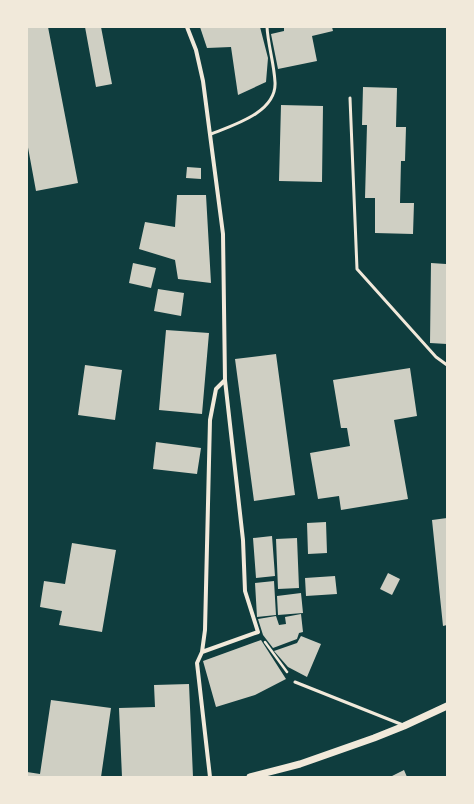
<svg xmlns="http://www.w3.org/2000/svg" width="474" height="804" viewBox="0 0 474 804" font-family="Inter,sans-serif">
	<rect width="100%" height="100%" fill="#0f3d3e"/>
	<!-- building -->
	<path fill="#cfcfc3" d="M 27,27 L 48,27 L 78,183 L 36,191 L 27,142 Z
		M 85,27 L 101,27 L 112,84 L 96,87 Z
		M 200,27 L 260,27 L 268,58 L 266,82 L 238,95 L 231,47 L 207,48 Z
		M 284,27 L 332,27 L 333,31 L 312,36 L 317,61 L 278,69 L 271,34 L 284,31 Z
		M 363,87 L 397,88 L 396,127 L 406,127 L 405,161 L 401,161 L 400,203 L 414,203 L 413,234 L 375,233 L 375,198 L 365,198 L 367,125 L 362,125 Z
		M 281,105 L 323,106 L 322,182 L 279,181 Z
		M 187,167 L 201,168 L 201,179 L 186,178 Z
		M 177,195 L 206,195 L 211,283 L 178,279 L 175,260 L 139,249 L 145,222 L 175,227 Z
		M 446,260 L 447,260 L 447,344 L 430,343 L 431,263 L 446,264 Z
		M 133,263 L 156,268 L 151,288 L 129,283 Z
		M 158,289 L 184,293 L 181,316 L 154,311 Z
		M 166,330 L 209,333 L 202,414 L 159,410 Z
		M 276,354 L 295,495 L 254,501 L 235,359 Z
		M 85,365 L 122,370 L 115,420 L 78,415 Z
		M 410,368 L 417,416 L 394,420 L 408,499 L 341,510 L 339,496 L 318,499 L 310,453 L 350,446 L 347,428 L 341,428 L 333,380 Z
		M 156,442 L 201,448 L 197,474 L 153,469 Z
		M 447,518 L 447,625 L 443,626 L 432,520 Z
		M 326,522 L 327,553 L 308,554 L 307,523 Z
		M 272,536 L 275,576 L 256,578 L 253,538 Z
		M 297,538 L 299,588 L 278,589 L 276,539 Z
		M 72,543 L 116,550 L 102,632 L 59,625 L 62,611 L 40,607 L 44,581 L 65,584 Z
		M 388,573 L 400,579 L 392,595 L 380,589 Z
		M 335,576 L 337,594 L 306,596 L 305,578 Z
		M 274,581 L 276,615 L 257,617 L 255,583 Z
		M 301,593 L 303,613 L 278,615 L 277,596 Z
		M 301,614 L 303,632 L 299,633 L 297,639 L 273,648 L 263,635 L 258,619 L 276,616 L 279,625 L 286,624 L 285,617 Z
		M 301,636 L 321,644 L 307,677 L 288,667 L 274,651 L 297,643 Z
		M 261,640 L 286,679 L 255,695 L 216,707 L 203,661 Z
		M 189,684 L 193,777 L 122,777 L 119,708 L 155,707 L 154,685 Z
		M 51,700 L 111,708 L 101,777 L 27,777 L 27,772 L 40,774 Z
		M 404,770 L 407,777 L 390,777 Z"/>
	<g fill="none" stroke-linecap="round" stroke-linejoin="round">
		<!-- path -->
		<path stroke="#f1e9da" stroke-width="2.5" d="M 265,642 L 287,672"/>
		<!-- service -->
		<path stroke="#f1e9da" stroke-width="3" d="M 350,98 L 357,269 L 436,357 L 447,365
			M 211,134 C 234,125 277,112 275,82 C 274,63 268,45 267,27
			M 295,682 L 403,725"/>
		<!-- minor -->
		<path stroke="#f1e9da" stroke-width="4" d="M 187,27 L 196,50 L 203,81 L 223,234 L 225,380 L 243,540 L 245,591 L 258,632 L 202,652
			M 210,777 L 197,663 L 202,652 L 205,630 L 210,420 L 216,389 L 225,380"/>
		<!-- tertiary -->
		<path stroke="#f1e9da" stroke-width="7" d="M 250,777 L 300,764 L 374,738 L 404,726 L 447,706"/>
	</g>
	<!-- border -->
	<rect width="474" height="804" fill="none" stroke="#f1e9da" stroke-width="56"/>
</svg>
